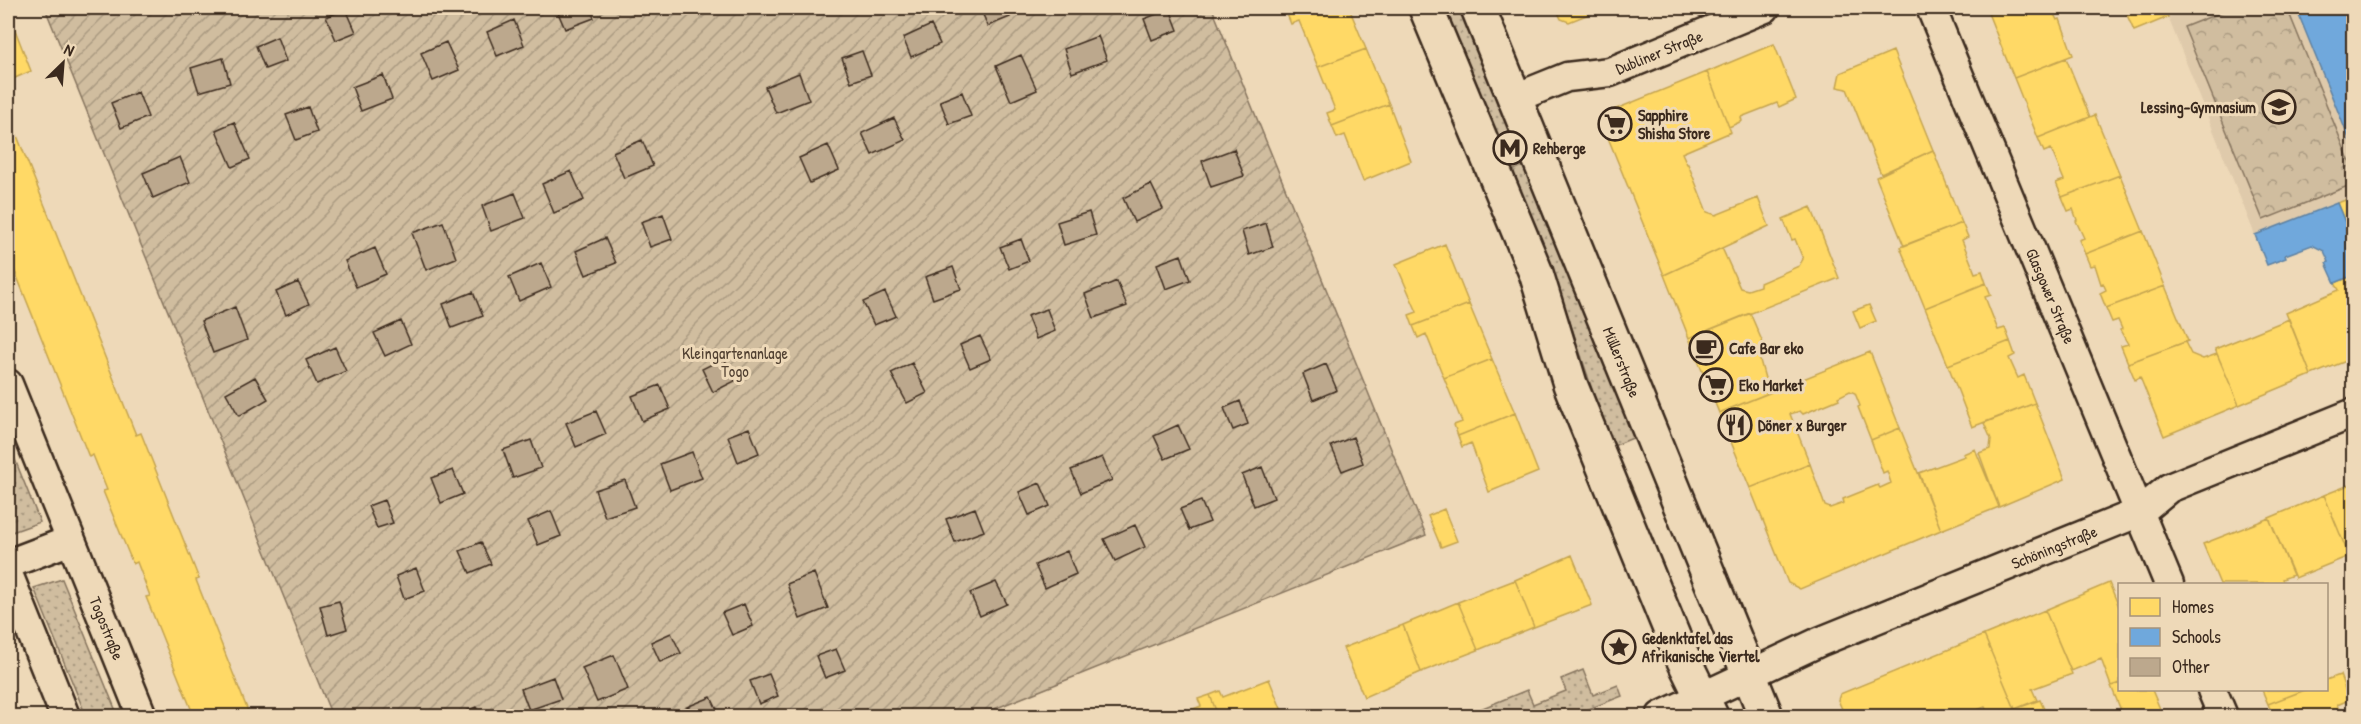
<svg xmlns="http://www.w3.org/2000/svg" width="2361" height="724" viewBox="0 0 2361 724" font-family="'Patrick Hand',sans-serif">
	<defs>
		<pattern id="grass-dots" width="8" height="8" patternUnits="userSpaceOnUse" patternTransform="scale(1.5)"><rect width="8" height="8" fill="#d0bd9f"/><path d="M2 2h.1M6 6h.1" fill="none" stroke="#aa9a81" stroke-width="1.8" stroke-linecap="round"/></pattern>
		<pattern id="forest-crowns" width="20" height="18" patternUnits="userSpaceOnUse" patternTransform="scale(1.5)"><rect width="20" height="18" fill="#d0bd9f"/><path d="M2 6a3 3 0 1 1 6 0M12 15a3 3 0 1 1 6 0" fill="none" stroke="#aa9a81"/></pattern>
		<pattern id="garden-furrows" width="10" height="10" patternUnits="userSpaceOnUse" patternTransform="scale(1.5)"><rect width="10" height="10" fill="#d0bd9f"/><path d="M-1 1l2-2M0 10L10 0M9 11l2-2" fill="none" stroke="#aa9a81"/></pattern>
	</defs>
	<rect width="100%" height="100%" fill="#eed9b8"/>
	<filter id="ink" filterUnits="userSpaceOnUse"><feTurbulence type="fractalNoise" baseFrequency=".0167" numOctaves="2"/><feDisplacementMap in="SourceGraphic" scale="12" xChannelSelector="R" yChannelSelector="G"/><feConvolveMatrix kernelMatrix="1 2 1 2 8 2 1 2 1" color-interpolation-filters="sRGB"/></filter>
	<g filter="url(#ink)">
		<!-- built -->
		<path fill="#dfcaab" d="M 2190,8 L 2353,8 L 2353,198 L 2255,235 L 2168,17 Z"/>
		<!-- grass -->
		<path fill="url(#grass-dots)" stroke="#86745e" stroke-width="1.5" d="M 1445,8 L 1461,8 L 1514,138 L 1500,143 Z
			M 1525,165 L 1635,437 L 1611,447 L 1564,304 L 1511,171 Z
			M 8,442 L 40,522 L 12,532 L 8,521 Z
			M 62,579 L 118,716 L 86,716 L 34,588 Z
			M 1583,670 L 1593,695 L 1618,685 L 1622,696 L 1571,716 L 1463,716 L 1527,690 L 1533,704 L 1566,691 L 1561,679 Z"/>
		<!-- forest -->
		<path fill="url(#forest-crowns)" stroke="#86745e" stroke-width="1.5" d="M 2232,8 L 2287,8 L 2353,170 L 2353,184 L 2263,220 L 2184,27 Z"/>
		<!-- garden -->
		<path fill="url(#garden-furrows)" stroke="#86745e" stroke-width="1.5" d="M 45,8 L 1212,8 L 1426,535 L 977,716 L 332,716 Z"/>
		<!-- homes -->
		<path fill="#ffd966" stroke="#c4a450" stroke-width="1.5" d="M 1284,8 L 1303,8 L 1287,14 Z
			M 1303,8 L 1349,8 L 1366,49 L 1318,67 L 1299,21 L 1291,24 L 1287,14 Z
			M 1556,8 L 1604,8 L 1569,22 L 1561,19 Z
			M 1986,8 L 2051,8 L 2057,20 L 2060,19 L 2073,55 L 2014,78 Z
			M 2124,8 L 2164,8 L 2168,17 L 2134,31 Z
			M 12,22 L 31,71 L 8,81 L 8,24 Z
			M 1774,44 L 1796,99 L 1779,107 L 1777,103 L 1741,117 L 1742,121 L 1729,127 L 1707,72 Z
			M 1366,49 L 1389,104 L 1332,126 L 1327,113 L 1335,110 L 1318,67 Z
			M 1893,51 L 1933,150 L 1881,174 L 1847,89 L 1837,87 L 1840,73 Z
			M 2066,58 L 2090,117 L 2038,138 L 2014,78 Z
			M 1707,72 L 1731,132 L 1682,153 L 1687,164 L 1688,164 L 1707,212 L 1716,215 L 1758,198 L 1769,226 L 1664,275 L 1602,123 L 1606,113 Z
			M 1389,104 L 1411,161 L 1363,181 L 1345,135 L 1337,138 L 1332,126 Z
			M 8,113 L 136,435 L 141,433 L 199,579 L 196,580 L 250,716 L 194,716 L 146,597 L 150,596 L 137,562 L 133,564 L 103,491 L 107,490 L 93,455 L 89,457 L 8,254 Z
			M 2095,115 L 2120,175 L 2062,197 L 2056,183 L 2064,180 L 2051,149 L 2044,152 L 2038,138 Z
			M 1933,150 L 1962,223 L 1904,246 L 1876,177 Z
			M 2120,175 L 2143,231 L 2085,254 L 2079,240 L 2084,238 L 2076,221 L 2077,220 L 2073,209 L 2068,211 L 2062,197 Z
			M 2354,197 L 2354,244 L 2337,203 Z
			M 1811,207 L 1839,278 L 1689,338 L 1664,275 L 1722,248 L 1740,288 L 1748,290 L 1760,286 L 1760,283 L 1799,266 L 1803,259 L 1795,239 L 1792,240 L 1783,219 Z
			M 1962,223 L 1968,237 L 1962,240 L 1975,273 L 1982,271 L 1986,283 L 1925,308 L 1900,247 Z
			M 2143,231 L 2165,286 L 2106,308 L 2100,293 L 2106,290 L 2103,283 L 2101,284 L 2095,265 L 2090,266 L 2085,254 Z
			M 1445,244 L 1469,304 L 1413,326 L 1409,315 L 1417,312 L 1396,264 Z
			M 2354,275 L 2354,358 L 2311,375 L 2286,313 L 2339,290 L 2335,283 Z
			M 1986,283 L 1991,295 L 1985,297 L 1990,310 L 1998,330 L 2005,328 L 2010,341 L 1948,365 L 1925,308 Z
			M 2165,286 L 2188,341 L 2128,363 L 2121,346 L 2128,344 L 2120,330 L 2122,329 L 2118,320 L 2112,322 L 2106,308 Z
			M 1469,304 L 1492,359 L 1444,378 L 1426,334 L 1418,338 L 1413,326 Z
			M 1869,305 L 1876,321 L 1860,328 L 1853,311 Z
			M 1750,313 L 1766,350 L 1758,353 L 1769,393 L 1719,413 L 1689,338 Z
			M 2289,319 L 2311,375 L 2239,405 L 2215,349 Z
			M 2010,341 L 2015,355 L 2009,358 L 2018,378 L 2024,375 L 2035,403 L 1972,427 L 1948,365 Z
			M 2185,342 L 2191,354 L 2203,359 L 2217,354 L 2239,405 L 2164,436 L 2140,377 L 2135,380 L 2128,363 Z
			M 1870,352 L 1900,428 L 1871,440 L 1858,407 L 1860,406 L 1855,393 L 1850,391 L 1838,397 L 1839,399 L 1803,414 L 1800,411 L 1790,414 L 1810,464 L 1750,488 L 1719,413 Z
			M 1492,359 L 1515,413 L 1458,436 L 1454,425 L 1462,422 L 1444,378 Z
			M 2035,403 L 2065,479 L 1999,507 L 1979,453 L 1990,449 L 1991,439 L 1984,423 Z
			M 1515,413 L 1538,472 L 1489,492 L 1471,443 L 1462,447 L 1458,436 Z
			M 1900,428 L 1941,530 L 1800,589 L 1788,583 L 1750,488 L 1810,464 L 1825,506 L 1830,508 L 1844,503 L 1843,499 L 1878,485 L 1880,488 L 1891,483 L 1887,471 L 1883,473 L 1871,440 Z
			M 1975,449 L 1999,507 L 1941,530 L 1919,473 L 1965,456 L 1963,454 Z
			M 2354,483 L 2354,554 L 2349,556 L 2324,495 Z
			M 2324,495 L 2349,556 L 2295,578 L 2269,518 Z
			M 1444,509 L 1457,541 L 1441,547 L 1428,516 Z
			M 2269,518 L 2293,575 L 2282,579 L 2284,584 L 2220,584 L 2203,544 Z
			M 1572,555 L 1592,605 L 1534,627 L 1515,580 Z
			M 1515,580 L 1534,627 L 1478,650 L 1458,602 Z
			M 2109,583 L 2120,609 L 2120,683 L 2111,686 L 2101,659 L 2071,671 L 2045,610 Z
			M 1458,602 L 1478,650 L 1421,672 L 1403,625 Z
			M 2045,610 L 2072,674 L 2032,689 L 2037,700 L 2015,709 L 1984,635 Z
			M 1403,625 L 1421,672 L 1364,697 L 1343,648 Z
			M 1984,635 L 2018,716 L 1989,716 L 1985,707 L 1961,716 L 1845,716 L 1838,700 L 1840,694 Z
			M 2340,675 L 2349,700 L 2337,705 L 2342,716 L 2273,716 L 2268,704 L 2305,690 L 2326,690 L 2326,680 Z
			M 1269,679 L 1284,716 L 1218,716 L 1210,695 L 1220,691 L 1223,697 Z
			M 2120,683 L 2120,690 L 2152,690 L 2163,716 L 2120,716 L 2123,715 L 2111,686 Z
			M 2262,690 L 2305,690 L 2268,704 Z
			M 1210,695 L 1218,716 L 1175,716 L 1201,706 L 1198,699 Z
			M 2040,700 L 2047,716 L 2018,716 L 2015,709 Z"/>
		<!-- schools -->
		<path fill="#6fa8dc" stroke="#5f82a3" stroke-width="1.5" d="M 2296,8 L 2354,8 L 2354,151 Z
			M 2337,203 L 2354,244 L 2354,275 L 2335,283 L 2326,263 L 2329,262 L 2324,251 L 2312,245 L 2285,255 L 2286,258 L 2267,265 L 2255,235 Z"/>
		<!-- building -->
		<path fill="#bca88d" stroke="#3b2a1e" stroke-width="1.5" d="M 399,8 L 415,8 L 402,13 Z
			M 556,8 L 590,8 L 594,18 L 565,29 Z
			M 980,8 L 1006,8 L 1010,17 L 988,26 Z
			M 346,9 L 356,32 L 336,40 L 326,17 Z
			M 1170,9 L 1178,30 L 1152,40 L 1144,19 Z
			M 514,20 L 524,45 L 497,56 L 487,32 Z
			M 931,25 L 940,44 L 911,57 L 903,38 Z
			M 1098,36 L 1107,60 L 1072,73 L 1064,49 Z
			M 277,37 L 286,61 L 265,69 L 256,46 Z
			M 446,42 L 459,70 L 433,81 L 421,53 Z
			M 862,51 L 871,75 L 851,82 L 842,58 Z
			M 1021,55 L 1037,90 L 1011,101 L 996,66 Z
			M 223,58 L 230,83 L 199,92 L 191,68 Z
			M 799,73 L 809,100 L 776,113 L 765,87 Z
			M 383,75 L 392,99 L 361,111 L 352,87 Z
			M 138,92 L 148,117 L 121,128 L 111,103 Z
			M 962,92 L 971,116 L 949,124 L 940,101 Z
			M 308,107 L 317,132 L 296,140 L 286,115 Z
			M 894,118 L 905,140 L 872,155 L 862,133 Z
			M 234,122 L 250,159 L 232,167 L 216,130 Z
			M 642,140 L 653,166 L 624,178 L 613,152 Z
			M 828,145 L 839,170 L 810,183 L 799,158 Z
			M 1234,149 L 1244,176 L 1211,187 L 1202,161 Z
			M 180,157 L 190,182 L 153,198 L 143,173 Z
			M 571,171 L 584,200 L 554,213 L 542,184 Z
			M 1151,184 L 1163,209 L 1134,222 L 1123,198 Z
			M 515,193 L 525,218 L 491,231 L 482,206 Z
			M 1089,212 L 1096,235 L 1064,245 L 1057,222 Z
			M 663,214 L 672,239 L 650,247 L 641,222 Z
			M 443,222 L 456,258 L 426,270 L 412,233 Z
			M 1266,223 L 1273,247 L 1249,255 L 1242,231 Z
			M 605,238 L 616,263 L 586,275 L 576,251 Z
			M 1021,239 L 1029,261 L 1009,269 L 1000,247 Z
			M 375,248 L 386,274 L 356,287 L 345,261 Z
			M 1181,255 L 1190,280 L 1166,289 L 1157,264 Z
			M 541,263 L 551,287 L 519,301 L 509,277 Z
			M 953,267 L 961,289 L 933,299 L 925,277 Z
			M 1117,281 L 1127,306 L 1094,318 L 1085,294 Z
			M 298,282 L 309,304 L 286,315 L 276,292 Z
			M 473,292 L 483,316 L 452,328 L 443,304 Z
			M 885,292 L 896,316 L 874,325 L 863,302 Z
			M 235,307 L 247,340 L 213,353 L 201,321 Z
			M 1047,309 L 1055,331 L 1036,339 L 1027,316 Z
			M 401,321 L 411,344 L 385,356 L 374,333 Z
			M 980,336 L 991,359 L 970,368 L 960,345 Z
			M 335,347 L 346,371 L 317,384 L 306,360 Z
			M 724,358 L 735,381 L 713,392 L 702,369 Z
			M 912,363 L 927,393 L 907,403 L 891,373 Z
			M 1326,364 L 1337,390 L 1313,400 L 1303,374 Z
			M 255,377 L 268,399 L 239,416 L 226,393 Z
			M 660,385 L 670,409 L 642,421 L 632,396 Z
			M 1240,401 L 1248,424 L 1233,430 L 1224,408 Z
			M 596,411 L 606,434 L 576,447 L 566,423 Z
			M 1178,425 L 1189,449 L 1165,459 L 1154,436 Z
			M 749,428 L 759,453 L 738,462 L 728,436 Z
			M 1353,437 L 1363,463 L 1342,471 L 1331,446 Z
			M 531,440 L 541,468 L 513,478 L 503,450 Z
			M 692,452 L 702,478 L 670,490 L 660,464 Z
			M 1102,457 L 1112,480 L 1081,493 L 1071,470 Z
			M 1262,467 L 1274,498 L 1254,506 L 1242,475 Z
			M 453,470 L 463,494 L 441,503 L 431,478 Z
			M 625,480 L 635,507 L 605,517 L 595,490 Z
			M 1040,483 L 1050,506 L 1029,515 L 1019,492 Z
			M 384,500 L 393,523 L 377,528 L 368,506 Z
			M 1201,501 L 1210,522 L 1189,530 L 1180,509 Z
			M 975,508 L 984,531 L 955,542 L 946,519 Z
			M 551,511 L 561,536 L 538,545 L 528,521 Z
			M 1135,525 L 1145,547 L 1115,561 L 1104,539 Z
			M 481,542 L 491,564 L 470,573 L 460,551 Z
			M 1067,551 L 1076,574 L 1045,588 L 1035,565 Z
			M 416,568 L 425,591 L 404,599 L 396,576 Z
			M 814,573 L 828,608 L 800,619 L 787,584 Z
			M 996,582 L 1007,604 L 980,616 L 970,593 Z
			M 339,601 L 347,629 L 328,635 L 320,606 Z
			M 744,604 L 753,626 L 732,635 L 722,613 Z
			M 671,633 L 681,653 L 660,662 L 651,642 Z
			M 836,649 L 845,670 L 825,678 L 816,656 Z
			M 614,655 L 628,689 L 597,702 L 582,668 Z
			M 769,674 L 778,696 L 759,704 L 750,681 Z
			M 553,677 L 561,699 L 529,710 L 521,689 Z
			M 711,697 L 720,716 L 685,716 L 682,709 Z
			M 476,707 L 480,716 L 457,716 L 456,715 Z"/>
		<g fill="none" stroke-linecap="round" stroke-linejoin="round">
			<!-- minor casing -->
			<g stroke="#3b2a1e" stroke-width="33">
				<path id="minor" d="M 1931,8 L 2169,584
					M 1515,98 L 1567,77 L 1610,72 L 1765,8
					M 8,384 L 142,716
					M 8,564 L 71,540
					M 8,574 L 65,716
					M 2212,690 L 2223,716
					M 1661,716 L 1819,642 L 2140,512 L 2169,488 L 2354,413"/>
			</g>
			<!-- primary casing -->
			<g stroke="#3b2a1e" stroke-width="38">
				<path id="primary" d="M 1426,8 L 1536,273 L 1570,384 L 1677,646 L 1711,716
					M 1478,8 L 1766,716"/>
			</g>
			<!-- minor -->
			<use href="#minor" stroke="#eed9b8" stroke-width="28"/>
			<!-- primary -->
			<use href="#primary" stroke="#eed9b8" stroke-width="33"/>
		</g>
	</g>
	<!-- icons -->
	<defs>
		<g id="school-ring" transform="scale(1.725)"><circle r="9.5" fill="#eed9b8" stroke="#3b2a1e" stroke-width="1.5"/><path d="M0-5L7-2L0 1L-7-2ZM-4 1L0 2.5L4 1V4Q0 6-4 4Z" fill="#3b2a1e"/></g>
		<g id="supermarket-ring" transform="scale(1.725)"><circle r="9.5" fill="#eed9b8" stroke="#3b2a1e" stroke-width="1.5"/><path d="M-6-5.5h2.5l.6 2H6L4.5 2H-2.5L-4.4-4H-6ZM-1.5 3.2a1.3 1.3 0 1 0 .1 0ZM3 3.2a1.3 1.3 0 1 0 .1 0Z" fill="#3b2a1e"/></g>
		<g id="metro-ring" transform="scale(1.725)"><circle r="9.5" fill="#eed9b8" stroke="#3b2a1e" stroke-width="1.5"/><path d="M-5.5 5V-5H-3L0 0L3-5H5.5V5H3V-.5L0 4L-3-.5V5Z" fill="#3b2a1e"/></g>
		<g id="cafe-ring" transform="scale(1.725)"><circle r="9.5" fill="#eed9b8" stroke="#3b2a1e" stroke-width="1.5"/><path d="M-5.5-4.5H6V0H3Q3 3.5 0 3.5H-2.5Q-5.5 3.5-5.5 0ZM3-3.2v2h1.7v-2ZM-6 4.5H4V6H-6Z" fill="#3b2a1e"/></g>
		<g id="restaurant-ring" transform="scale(1.725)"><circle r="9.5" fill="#eed9b8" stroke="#3b2a1e" stroke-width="1.5"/><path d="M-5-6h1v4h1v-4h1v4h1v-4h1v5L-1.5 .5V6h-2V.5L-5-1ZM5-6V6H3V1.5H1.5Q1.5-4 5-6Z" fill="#3b2a1e"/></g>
		<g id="sight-ring" transform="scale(1.725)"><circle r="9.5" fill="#eed9b8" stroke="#3b2a1e" stroke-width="1.5"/><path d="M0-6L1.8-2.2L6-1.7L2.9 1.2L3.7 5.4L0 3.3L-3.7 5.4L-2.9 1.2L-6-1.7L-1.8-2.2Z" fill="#3b2a1e"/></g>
	</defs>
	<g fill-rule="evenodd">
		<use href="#school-ring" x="2279" y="107"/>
		<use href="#supermarket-ring" x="1615" y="124"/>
		<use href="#metro-ring" x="1510" y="148"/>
		<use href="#cafe-ring" x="1706" y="348"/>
		<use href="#supermarket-ring" x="1716" y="385"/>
		<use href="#restaurant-ring" x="1735" y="425"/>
		<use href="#sight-ring" x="1619" y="647"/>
	</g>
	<g text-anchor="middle" stroke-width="6" stroke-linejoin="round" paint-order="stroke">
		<!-- street labels -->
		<g font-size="16" fill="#3b2a1e" stroke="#eed9b8">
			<text transform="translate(1659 52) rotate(-22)" y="6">Dubliner Straße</text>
			<text transform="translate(2051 296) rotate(67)" y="6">Glasgower Straße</text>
			<text transform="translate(1622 362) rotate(68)" y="6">Müllerstraße</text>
			<text transform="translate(2054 547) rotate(-22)" y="6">Schöningstraße</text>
			<text transform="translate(107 628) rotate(68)" y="6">Togostraße</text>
		</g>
		<!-- poi labels -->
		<g font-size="16" font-weight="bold" fill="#3b2a1e" stroke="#eed9b8" text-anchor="start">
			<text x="2256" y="113" text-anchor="end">Lessing-Gymnasium</text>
			<text x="1638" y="121">Sapphire<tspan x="1638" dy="18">Shisha Store</tspan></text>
			<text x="1533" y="154">Rehberge</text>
			<text x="1729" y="354">Cafe Bar eko</text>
			<text x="1739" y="391">Eko Market</text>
			<text x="1758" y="431">Döner x Burger</text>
			<text x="1642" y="644">Gedenktafel das<tspan x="1642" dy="18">Afrikanische Viertel</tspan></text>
		</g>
		<!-- park labels -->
		<g font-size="16" fill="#514031" stroke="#eed9b8">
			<text x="735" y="359">Kleingartenanlage<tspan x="735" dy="18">Togo</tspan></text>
		</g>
	</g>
	<!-- margin -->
	<rect width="2361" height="724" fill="none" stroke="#eed9b8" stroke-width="30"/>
	<rect x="15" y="15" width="2331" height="694" fill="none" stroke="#3b2a1e" stroke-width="2" filter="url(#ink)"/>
	<!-- legend -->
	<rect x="2118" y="583" width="210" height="108" fill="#eed9b8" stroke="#a6937a" stroke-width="1.5"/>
	<rect x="2130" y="598" width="30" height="18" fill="#ffd966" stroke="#a6937a" stroke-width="1.5"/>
	<text x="2172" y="613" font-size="18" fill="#3b2a1e">Homes</text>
	<rect x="2130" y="628" width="30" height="18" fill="#6fa8dc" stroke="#a6937a" stroke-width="1.5"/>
	<text x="2172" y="643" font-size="18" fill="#3b2a1e">Schools</text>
	<rect x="2130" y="658" width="30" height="18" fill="#bca88d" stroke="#a6937a" stroke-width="1.5"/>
	<text x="2172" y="673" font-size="18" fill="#3b2a1e">Other</text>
	<!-- north arrow -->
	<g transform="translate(63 63) rotate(25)" stroke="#eed9b8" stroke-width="4.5" paint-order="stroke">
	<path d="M0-4.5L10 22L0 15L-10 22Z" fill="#3b2a1e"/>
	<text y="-9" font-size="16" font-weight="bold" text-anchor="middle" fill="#3b2a1e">N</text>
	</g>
</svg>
